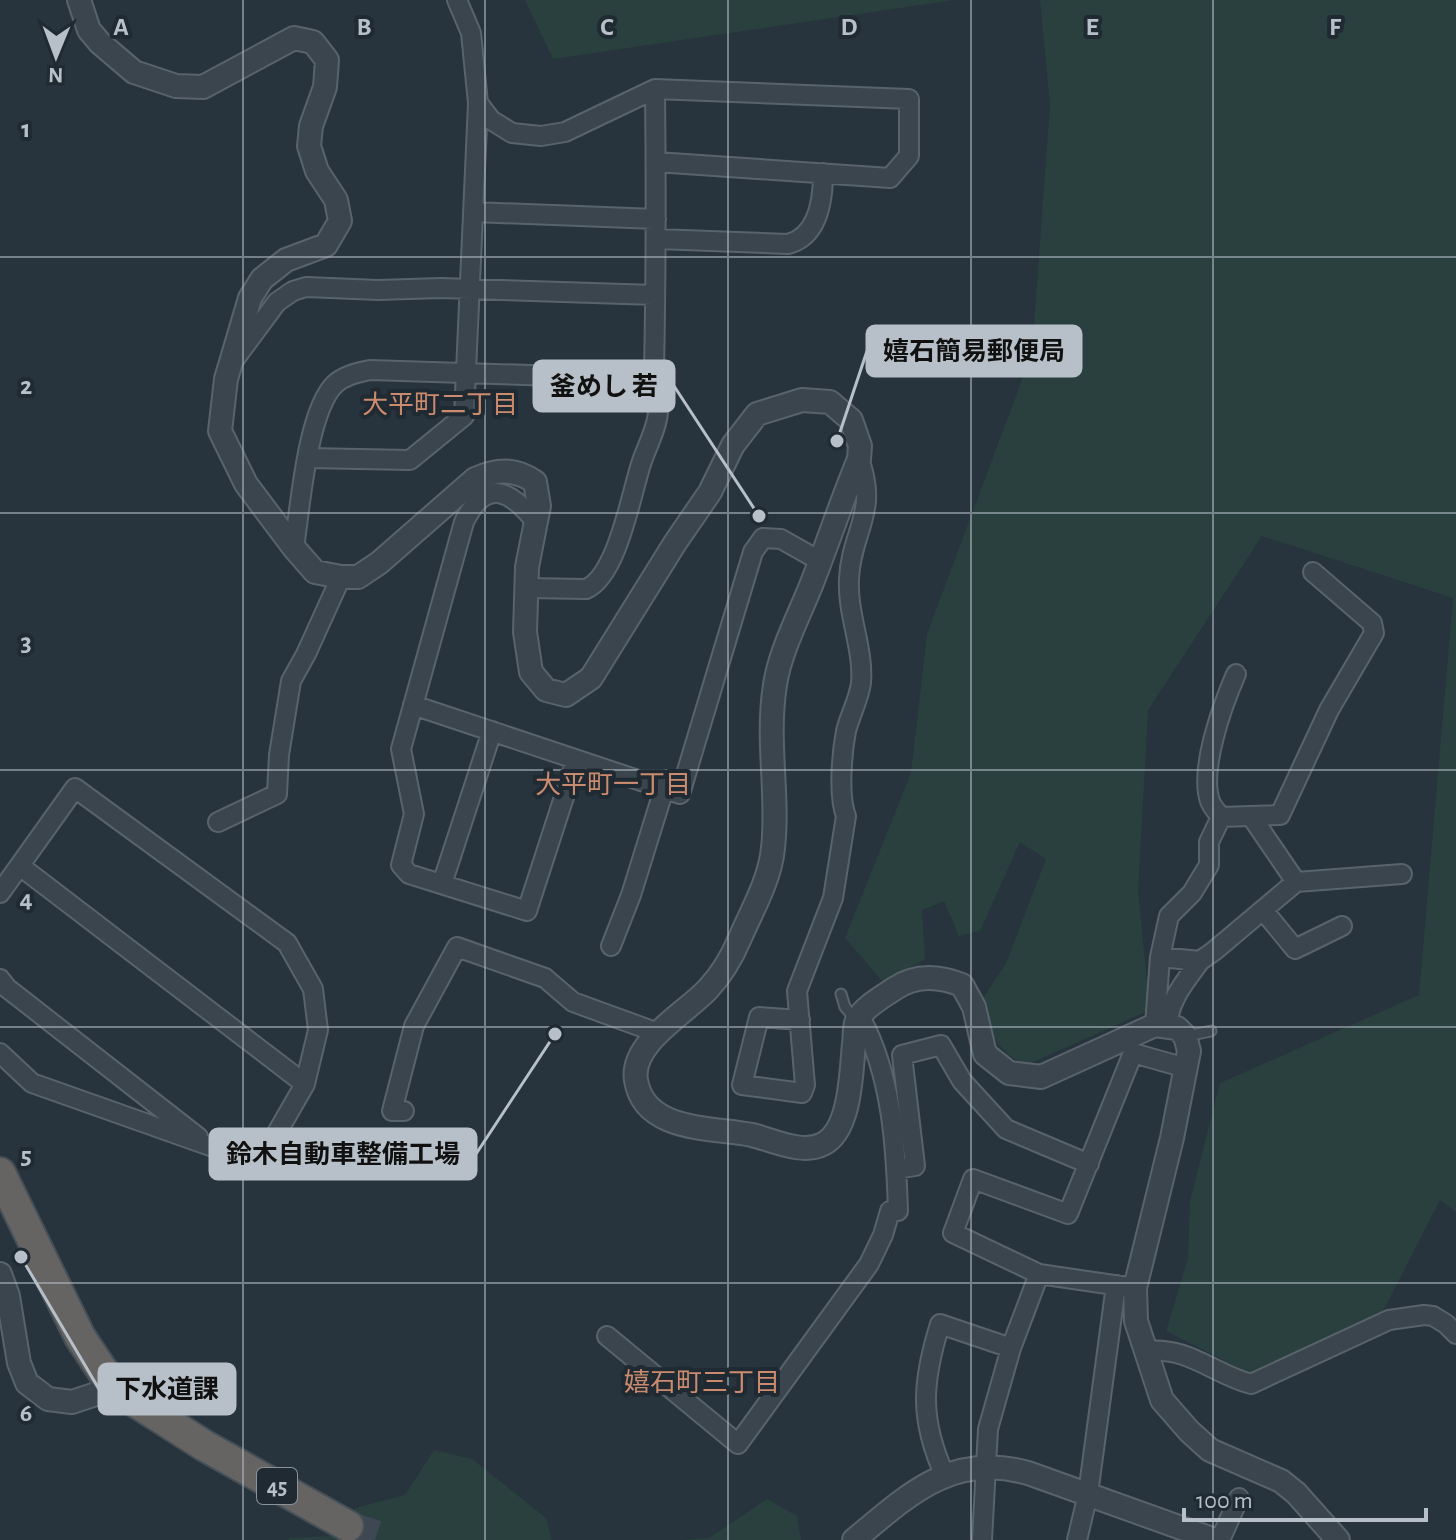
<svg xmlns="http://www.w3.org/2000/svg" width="1456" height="1540" viewBox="0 0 1456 1540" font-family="'Alegreya Sans','Noto Sans JP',sans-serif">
	<rect width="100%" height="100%" fill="#27333d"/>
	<!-- green -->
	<path fill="#2a403e" d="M 525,0 L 954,0 L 553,59 Z
		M 1040,0 L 1456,0 L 1456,1212 L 1440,1200 L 1381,1315 L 1253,1375 L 1166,1331 L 1188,1258 L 1190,1201 L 1220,1083 L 1419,995 L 1453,598 L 1262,536 L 1148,710 L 1138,893 L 1150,1010 L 1029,1064 C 997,1057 988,1028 983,998 L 1006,963 L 1046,859 L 1020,842 L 980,931 L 959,936 L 944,901 L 922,910 L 925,959 L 883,982 L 845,938 L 911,773 L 927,634 L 1032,353 L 1050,104 Z
		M 434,1450 L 472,1459 L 546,1518 L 552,1540 L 289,1540 L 288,1538 L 352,1535 L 355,1508 L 405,1495 Z
		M 767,1499 L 797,1516 L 801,1540 L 681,1540 L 709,1538 Z"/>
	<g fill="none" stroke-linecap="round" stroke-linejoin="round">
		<!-- trunk-tunnel -->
		<path stroke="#3d4852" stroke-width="30" stroke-dasharray="30 15" stroke-linecap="butt" d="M 348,1526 L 390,1540"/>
		<!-- service casing -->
		<g stroke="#59636b" stroke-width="13">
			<path id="service" d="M 841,994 L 845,1007 L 857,1021
				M 1187,1036 L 1211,1031"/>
		</g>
		<!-- minor casing -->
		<g stroke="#59636b" stroke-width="22">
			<path id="minor" d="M 457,0 L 471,33 L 478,103 L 491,120 L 512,133 L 541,136 L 565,132 L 655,89
				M 473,212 L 656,219
				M 657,239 L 788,244 C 819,236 823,199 823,173
				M 234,360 L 277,302 L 293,291 L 306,287 L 378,290 L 441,288 L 655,295
				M 308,458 L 410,460 L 464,416 L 478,103
				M 536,522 C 510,490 486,477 464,522 L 401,749 L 414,814 L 401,865 L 409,874 L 527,911 L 576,760
				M 294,548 C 300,509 307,411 335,384 C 345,375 357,373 370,370 L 654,379
				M 526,588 L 586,589 C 617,576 631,495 641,464 C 646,448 657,429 658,412 C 658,398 654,384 654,370 C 656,276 656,183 655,89 L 909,99 L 909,156 L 890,178 L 656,162
				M 1236,674 C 1223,704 1199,769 1210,801 C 1212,807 1218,813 1221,817 L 1280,815 L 1329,710 L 1374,633 L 1372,623 L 1313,572
				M 413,705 L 680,794 L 753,552 L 763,538 L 781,539 L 820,561
				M 1251,816 L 1296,882
				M 218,822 L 277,794 L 279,755 L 291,681 L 306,654 L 341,577
				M 20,866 L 305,1084
				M 442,884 L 492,731
				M 0,893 L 75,788 L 287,943 L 313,989 L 318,1030 L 305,1084 L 274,1138 L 255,1147 L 238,1150 L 210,1146 L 32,1083 L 0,1053
				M 1263,910 L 1295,949 L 1342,926
				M 611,946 L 631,895 L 664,789
				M 1160,957 L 1200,961 L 1214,951 L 1296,882 L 1402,874
				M 0,979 L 7,988 L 198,1137
				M 800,1020 L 759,1017 L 742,1085 L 802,1093 L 805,1085 L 797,991 L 833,898 L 846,816 C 838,796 842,752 846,731 C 850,715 859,699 861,683 C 864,649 847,614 849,579 C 851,531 879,513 859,459
				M 1155,1025 L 1160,957 L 1169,916 L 1192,893 L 1209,865 L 1209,842 L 1221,817
				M 1167,1025 C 1170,998 1185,982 1200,961
				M 404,1111 L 392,1111 L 414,1026 L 457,947 L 545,978 L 573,1002 L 658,1033
				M 896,1169 L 915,1166 L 902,1055 L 941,1045 L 962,1081 L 1006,1129 L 1089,1164
				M 1135,1288 L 1039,1274 L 953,1233 L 973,1179 L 1068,1214 L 1133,1053 L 1186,1068
				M 607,1336 L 738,1444 L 869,1264 L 883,1235 L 890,1211 L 898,1211 C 896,1147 892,1074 860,1017
				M 1146,1351 C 1187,1346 1214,1374 1251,1384 L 1389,1320 L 1424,1315 L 1433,1316 L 1446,1324 L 1456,1334
				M 945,1476 C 919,1419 922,1382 940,1324 L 1011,1348
				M 982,1540 L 988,1429 L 1011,1348 L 1039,1274
				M 1077,1540 L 1088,1494 L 1116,1285
				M 1220,1540 L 1239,1498"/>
		</g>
		<!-- tertiary casing -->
		<g stroke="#59636b" stroke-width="26">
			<path id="tertiary" d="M 79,0 L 89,30 L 100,43 L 134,72 L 176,86 L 203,87 L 294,38 L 313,42 L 327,60 L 325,87 L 311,126 L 309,146 L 317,171 L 336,200 L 340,221 L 326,245 L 286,260 L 262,279 L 250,298 L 226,379 L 220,431 L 246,484 L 294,548 L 315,572 L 341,577 L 358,577 L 379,563 L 475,479 C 497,469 515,468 535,482 L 539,506 L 527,567 L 525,632 L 531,672 L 546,690 L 566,695 L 591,678 L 675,543 L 710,492 L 733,445 L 757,414 L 802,400 L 830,402 L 851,420 L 860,446 L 859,459 C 842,500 828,542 812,583 C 799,616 780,651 775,685 C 766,742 779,794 773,848 C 770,880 752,910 740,938 C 732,957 722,974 708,989 C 686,1013 630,1043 636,1080 C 644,1133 714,1127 752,1135 C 773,1140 802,1155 823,1144 C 851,1130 851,1072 854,1044 C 855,1037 854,1026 857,1020 C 864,1007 882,997 894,989 C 916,974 939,976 962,985 L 974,1007 L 985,1054 L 1009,1073 L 1041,1077 L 1155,1025 L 1177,1028 L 1185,1036 L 1189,1051 L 1172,1138 L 1135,1288 L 1136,1321 L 1162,1400 L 1189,1431 L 1210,1450 L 1281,1481 L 1296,1493 L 1338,1540
				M 0,1274 L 8,1296 L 19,1363 L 27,1383 L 48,1399 L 72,1402 L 114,1388
				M 854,1540 C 909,1494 952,1452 1028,1473 L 1215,1540"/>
		</g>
		<!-- trunk casing -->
		<g stroke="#465058" stroke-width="34">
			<path id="trunk" d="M 0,1173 L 80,1337 L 114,1388 L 205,1446 L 348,1526"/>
		</g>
		<!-- service -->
		<use href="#service" stroke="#3b454d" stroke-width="9"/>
		<!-- minor -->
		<use href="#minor" stroke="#3b454d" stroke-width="18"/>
		<!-- tertiary -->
		<use href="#tertiary" stroke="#3b454d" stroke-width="22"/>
		<!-- trunk -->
		<use href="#trunk" stroke="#666463" stroke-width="30"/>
	</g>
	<!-- grid -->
	<path fill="none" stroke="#b7c0c8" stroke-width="2" stroke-opacity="0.55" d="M 243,0 L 243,1540M 485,0 L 485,1540M 728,0 L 728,1540M 971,0 L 971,1540M 1213,0 L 1213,1540M 0,257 L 1456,257M 0,513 L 1456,513M 0,770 L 1456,770M 0,1027 L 1456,1027M 0,1283 L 1456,1283"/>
	<g text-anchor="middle" stroke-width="8" stroke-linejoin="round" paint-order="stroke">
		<!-- shield labels -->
		<rect fill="#202a32" stroke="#8a939b" stroke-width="2" x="257" y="1468" width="40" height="36" rx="6"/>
		<g font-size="22" font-weight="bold" fill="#b7c0c8">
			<text x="277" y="1494">45</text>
		</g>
		<!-- neighbourhood labels -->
		<g font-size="26" fill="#cb8b6f" stroke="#202a32">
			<text x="440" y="413">大平町二丁目</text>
			<text x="613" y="793">大平町一丁目</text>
			<text x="702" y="1391">嬉石町三丁目</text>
		</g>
	</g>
	<g font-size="26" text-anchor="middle" font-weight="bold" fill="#b7c0c8" stroke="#202a32" stroke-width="8" stroke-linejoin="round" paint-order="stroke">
		<text x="121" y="35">A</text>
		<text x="364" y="35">B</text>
		<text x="607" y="35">C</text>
		<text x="849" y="35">D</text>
		<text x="1092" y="35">E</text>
		<text x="1335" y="35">F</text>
		<text x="26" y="137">1</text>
		<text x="26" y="394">2</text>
		<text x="26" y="651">3</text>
		<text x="26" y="907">4</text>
		<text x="26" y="1164">5</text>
		<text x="26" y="1421">6</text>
	</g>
	<!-- callouts -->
	<path fill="none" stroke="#b7c0c8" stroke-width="3" d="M837 441L867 351M759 516L674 386M555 1034L476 1154M21 1257L99 1389"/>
	<g fill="#b7c0c8" stroke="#202a32" stroke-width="3">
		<circle cx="837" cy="441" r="8"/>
		<circle cx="759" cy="516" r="8"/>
		<circle cx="555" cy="1034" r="8"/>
		<circle cx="21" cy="1257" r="8"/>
	</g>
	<g fill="#b7c0c8" stroke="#b7c0c8" stroke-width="3">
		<rect x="867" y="326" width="214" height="50" rx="8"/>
		<rect x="534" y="361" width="140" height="50" rx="8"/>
		<rect x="210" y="1129" width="266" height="50" rx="8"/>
		<rect x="99" y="1364" width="136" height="50" rx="8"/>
	</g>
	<g font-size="26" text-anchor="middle" font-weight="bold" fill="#111">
		<text x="974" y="360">嬉石簡易郵便局</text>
		<text x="604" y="395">釜めし 若</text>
		<text x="343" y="1163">鈴木自動車整備工場</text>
		<text x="167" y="1398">下水道課</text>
	</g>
	<!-- north arrow -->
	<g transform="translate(56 56) rotate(181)" stroke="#202a32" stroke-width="6" paint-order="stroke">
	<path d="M0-6L14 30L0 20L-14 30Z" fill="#b7c0c8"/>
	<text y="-12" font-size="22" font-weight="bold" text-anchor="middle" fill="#b7c0c8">N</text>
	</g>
	<!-- scale -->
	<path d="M1184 1508v12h242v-12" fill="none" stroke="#b7c0c8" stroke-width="4"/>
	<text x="1196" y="1508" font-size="24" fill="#b7c0c8" stroke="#202a32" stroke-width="6" paint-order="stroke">100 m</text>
</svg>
